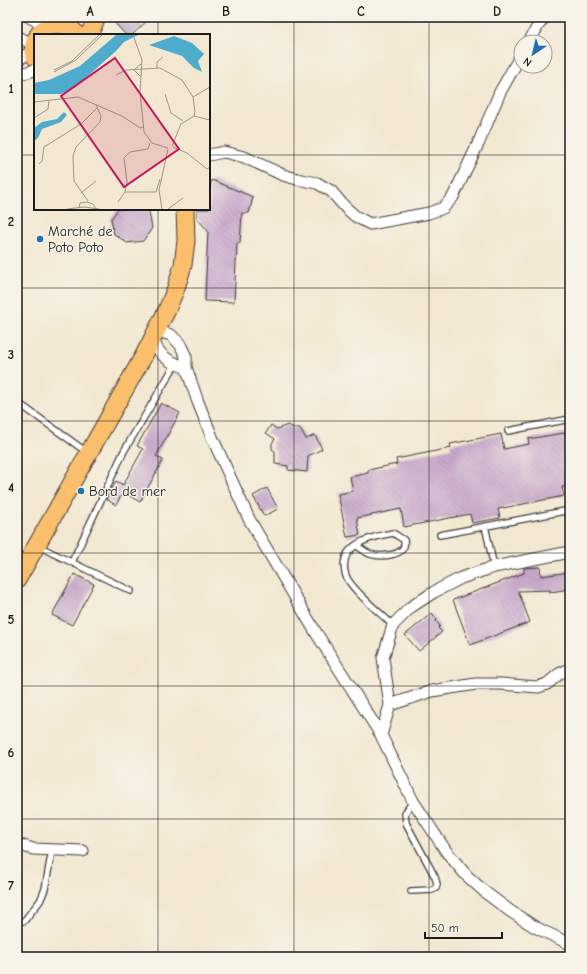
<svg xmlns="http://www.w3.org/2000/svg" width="587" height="974" viewBox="0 0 587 974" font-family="'Comic Neue',sans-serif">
	<defs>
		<pattern id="building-back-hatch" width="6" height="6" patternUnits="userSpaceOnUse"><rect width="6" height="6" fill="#c8a7cb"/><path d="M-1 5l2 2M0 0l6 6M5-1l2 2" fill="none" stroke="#ab8fae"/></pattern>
	</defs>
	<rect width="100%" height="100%" fill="#f7f3e8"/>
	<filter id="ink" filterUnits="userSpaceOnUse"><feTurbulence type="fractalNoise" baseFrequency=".025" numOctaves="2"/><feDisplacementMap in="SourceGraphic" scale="8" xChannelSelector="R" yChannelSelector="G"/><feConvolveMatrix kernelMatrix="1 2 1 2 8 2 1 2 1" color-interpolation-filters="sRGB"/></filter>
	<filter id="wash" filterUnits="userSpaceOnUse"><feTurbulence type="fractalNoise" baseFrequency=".012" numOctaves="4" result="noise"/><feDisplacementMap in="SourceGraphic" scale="16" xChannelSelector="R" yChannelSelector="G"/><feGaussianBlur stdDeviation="0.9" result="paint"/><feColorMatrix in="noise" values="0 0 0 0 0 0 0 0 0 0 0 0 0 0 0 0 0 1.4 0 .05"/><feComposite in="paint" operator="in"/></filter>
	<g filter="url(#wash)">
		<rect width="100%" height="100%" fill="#f2e8d1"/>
		<g id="blocks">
			<!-- building -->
			<path fill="url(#building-back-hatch)" d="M 122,17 L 151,17 L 132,35 L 126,35 L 115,23 Z
				M 212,180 L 253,197 L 249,213 L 242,213 L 240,243 L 237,243 L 234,302 L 205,301 L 208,231 L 197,218 L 197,209 L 209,209 L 209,190 Z
				M 118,209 L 145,209 L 149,212 L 152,228 L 143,241 L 127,243 L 114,234 L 111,219 Z
				M 161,403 L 180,413 L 156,456 L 163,460 L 140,502 L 123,492 L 116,505 L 106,499 L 116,481 L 123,485 L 143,449 L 137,446 Z
				M 271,425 L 277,429 L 288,425 L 294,428 L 300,428 L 306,439 L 315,435 L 322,449 L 308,456 L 307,472 L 288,470 L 288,466 L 275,464 L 275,451 L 272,449 L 272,443 L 275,439 L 266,433 Z
				M 570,432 L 570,486 L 562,487 L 564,496 L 498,509 L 500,518 L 472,523 L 470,514 L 404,527 L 401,509 L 357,518 L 360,535 L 347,537 L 338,494 L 353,491 L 350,477 L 368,473 L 368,470 L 397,464 L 396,459 L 451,448 L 450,444 L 501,434 L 504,449 L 529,444 L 528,439 Z
				M 267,488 L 278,509 L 264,516 L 253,496 Z
				M 540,567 L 541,576 L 570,572 L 570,589 L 550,592 L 550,590 L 518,591 L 530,622 L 470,645 L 453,600 L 524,573 L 524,568 Z
				M 74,574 L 94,584 L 72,625 L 52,615 Z
				M 432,613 L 437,620 L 436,621 L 440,626 L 438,628 L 442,632 L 419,651 L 405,635 Z"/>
		</g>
	</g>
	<g filter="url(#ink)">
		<use href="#blocks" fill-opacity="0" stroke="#3c3b37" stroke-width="1"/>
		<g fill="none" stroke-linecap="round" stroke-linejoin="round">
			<!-- lane casing -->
			<g stroke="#3c3b37" stroke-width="8">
				<path id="lane" d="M 17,402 L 81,448
					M 508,431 L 570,419
					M 485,526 L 494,567
					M 440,535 L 570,510
					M 356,545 C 360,548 365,552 370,554 C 380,557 408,557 404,540 L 393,533 C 370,537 336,545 346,576 C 351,589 381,614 393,625
					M 38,546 L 131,591
					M 72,562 L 124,451 L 175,365
					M 411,891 L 432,890 L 436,888 L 437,884 L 435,877 L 406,823 L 405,813 L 413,801
					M 24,921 L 40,901 L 45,889 L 52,850"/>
			</g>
			<!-- street casing -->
			<g stroke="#3c3b37" stroke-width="13">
				<path id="street" d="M 29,17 L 48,26
					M 17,37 L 34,44
					M 529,42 L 539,24 L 545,17
					M 17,60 L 33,51
					M 17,75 L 35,70
					M 209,155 L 224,152 L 244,157 L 283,175 L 297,179 L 317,183 L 331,191 L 344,206 L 355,216 L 370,224 L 429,213 L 443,208 L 453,197 L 479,142 L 500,92 L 521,55
					M 186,367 C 175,365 163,358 157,348 C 155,345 154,340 153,336 L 161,332 L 171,335 L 180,344 L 186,357 L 186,367 L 198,402 L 212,437 L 249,519 L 315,631 L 381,735 L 413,801 L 446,851 L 466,875 L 486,893 L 510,911 L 535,927 L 570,944
					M 390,705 L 432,691 L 476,684 L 501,684 L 538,687 L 547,684 L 559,674 L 570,669
					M 381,735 L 390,705 L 383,658 L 393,625 L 411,607 L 434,592 L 461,578 L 494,567 L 570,552
					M 17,844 L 33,849 L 83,851"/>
			</g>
			<!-- primary casing -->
			<g stroke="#3c3b37" stroke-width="19">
				<path id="primary" d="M 38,35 C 48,21 67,21 77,35
					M 89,35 L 97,17
					M 35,40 L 33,51 L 35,57
					M 17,580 L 143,357 L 167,310 L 176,288 L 183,265 L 186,241 L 185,209"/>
			</g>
			<!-- lane -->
			<use href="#lane" stroke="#fff" stroke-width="5.5"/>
			<!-- street -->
			<use href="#street" stroke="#fff" stroke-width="11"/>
			<!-- primary -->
			<use href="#primary" stroke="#fabe6d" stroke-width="17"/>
		</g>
	</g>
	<!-- grid -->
	<path fill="none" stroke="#1c1c1c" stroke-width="1" stroke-opacity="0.55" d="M 158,17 L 158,35M 294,17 L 294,957M 429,17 L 429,957M 17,155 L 35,155M 209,155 L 570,155M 158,209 L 158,957M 17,288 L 570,288M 17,421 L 570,421M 17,553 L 570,553M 17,686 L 570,686M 17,819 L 570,819"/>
	<!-- markers -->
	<g fill="#1f6fb2" stroke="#f7f3e8" stroke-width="1.5">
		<circle cx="40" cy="239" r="4"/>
		<circle cx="81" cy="491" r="4"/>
	</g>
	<g text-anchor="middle" stroke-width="3" stroke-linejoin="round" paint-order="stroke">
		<!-- poi labels -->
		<g font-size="14" fill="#1c1c1c" stroke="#f7f3e8" text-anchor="start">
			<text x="48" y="236">Marché de<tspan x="48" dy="16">Poto Poto</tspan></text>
			<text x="89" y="496">Bord de mer</text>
		</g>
	</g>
	<!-- overview -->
	<g transform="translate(34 34)">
		<rect width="176" height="176" fill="#f2e8d1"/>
		<path d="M 82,1 L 104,1 L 90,8 L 82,17 L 40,54 L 27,60 L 0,60 L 0,49 L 15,46 L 46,32 ZM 140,2 L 158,9 L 170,20 L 164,27 L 168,38 L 160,34 L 148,22 L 115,11 ZM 30,78 L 33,81 L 27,88 L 8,95 L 4,104 L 0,107 L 0,94 L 8,88 L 23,85 Z" fill="#4dabcb"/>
		<path fill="none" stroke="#9c9689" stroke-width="1" d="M 99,1 L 108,26 L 106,58 L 110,98 L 118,109 L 134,114M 123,34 L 123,28 L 129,23M 20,36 L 38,27 L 65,1M 20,38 L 42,26 L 68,1M 82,41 L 92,36 L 126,34 L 148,46 L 159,63 L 161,78 L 160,82 L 147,90 L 138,112M 106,42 L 100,36 L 107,30M 131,60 L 137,79 L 149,87M 159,63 L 176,53M 0,68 L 44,63 L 88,82 L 106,94 L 110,93M 160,82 L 176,86M 0,84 L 14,75 L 15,66M 139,113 L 153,119 L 173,135 L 176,133M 5,130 L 8,127 L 10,113 L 47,90 L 63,74M 91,158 L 122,158 L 126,145M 47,159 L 62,147M 54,167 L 40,147 L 39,122 L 42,113 L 66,88 L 67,82 L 62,71M 84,168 L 91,158 L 93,148 L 90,124 L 96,118 L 114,115 L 116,109M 45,174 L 46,169 L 53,168 L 59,170 L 62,175M 33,175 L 50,173 L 65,175M 128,175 L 125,156 L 134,115M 134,175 L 149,164"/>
		<path fill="#c2185b" fill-opacity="0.15" stroke="#c2185b" stroke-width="2" d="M 81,24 L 145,115 L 90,153 L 27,62 Z"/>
		<rect width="176" height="176" fill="none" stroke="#1c1c1c" stroke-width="2"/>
	</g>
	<!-- margin -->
	<rect width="587" height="974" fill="none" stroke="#f7f3e8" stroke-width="44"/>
	<!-- north arrow -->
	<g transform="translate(533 54) rotate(215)"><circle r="19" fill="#f7f3e8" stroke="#9f9d96"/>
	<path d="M0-3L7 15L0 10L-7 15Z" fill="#1f6fb2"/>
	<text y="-6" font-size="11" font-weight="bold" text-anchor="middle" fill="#1c1c1c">N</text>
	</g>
	<!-- scale -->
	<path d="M425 932v6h77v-6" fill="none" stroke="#1c1c1c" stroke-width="2"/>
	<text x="431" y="932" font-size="12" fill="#1c1c1c" stroke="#f7f3e8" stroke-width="3" paint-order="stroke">50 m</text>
	<rect x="22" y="22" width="543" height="930" fill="none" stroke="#1c1c1c" stroke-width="1.5"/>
	<g font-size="13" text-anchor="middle" font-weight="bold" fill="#1c1c1c">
		<text x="90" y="16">A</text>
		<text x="226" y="16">B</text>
		<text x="361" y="16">C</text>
		<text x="497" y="16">D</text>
		<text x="11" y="93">1</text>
		<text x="11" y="226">2</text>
		<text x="11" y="359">3</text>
		<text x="11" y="492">4</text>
		<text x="11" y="624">5</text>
		<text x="11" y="757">6</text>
		<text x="11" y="890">7</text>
	</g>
</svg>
